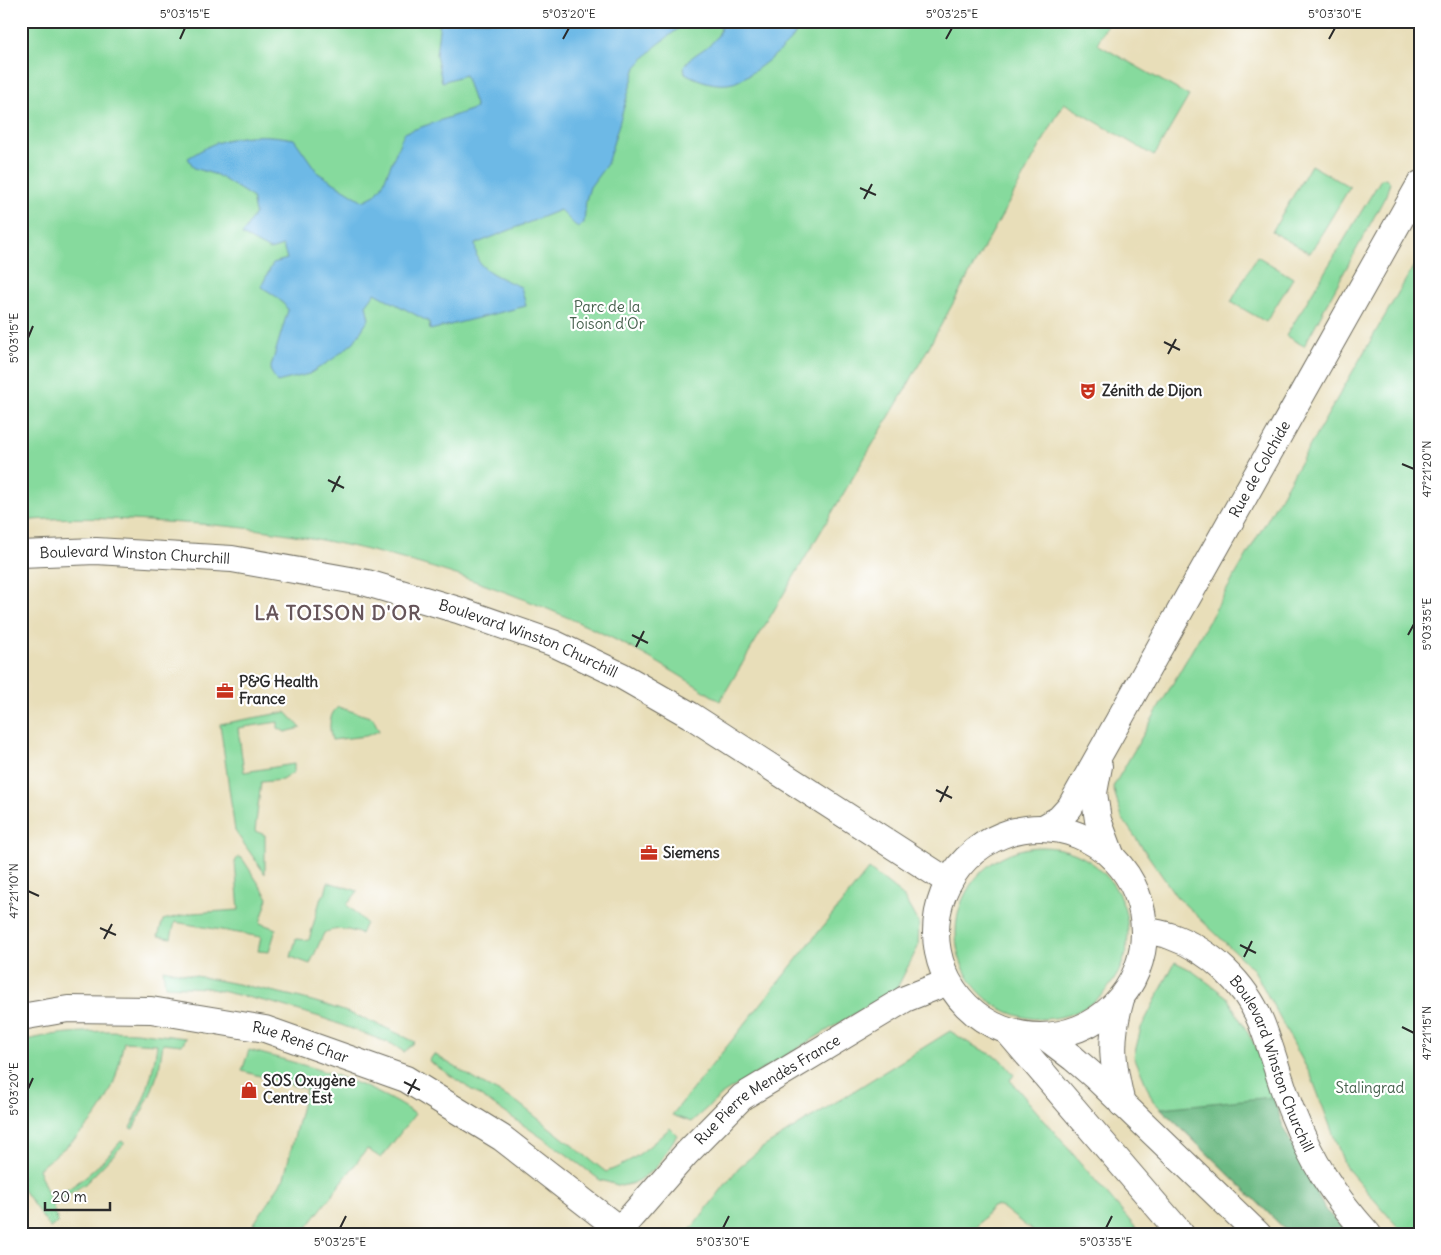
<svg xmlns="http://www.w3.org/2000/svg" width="1441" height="1255" viewBox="0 0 1441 1255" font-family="Delius,sans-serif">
	<rect width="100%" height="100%" fill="#fff"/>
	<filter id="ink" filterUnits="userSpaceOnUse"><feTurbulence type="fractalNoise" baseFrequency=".02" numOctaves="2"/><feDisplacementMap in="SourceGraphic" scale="10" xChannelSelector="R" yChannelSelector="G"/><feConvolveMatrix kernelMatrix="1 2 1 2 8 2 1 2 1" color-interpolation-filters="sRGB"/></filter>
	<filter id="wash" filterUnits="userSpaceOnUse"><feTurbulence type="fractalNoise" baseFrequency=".0096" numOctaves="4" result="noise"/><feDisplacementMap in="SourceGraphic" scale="20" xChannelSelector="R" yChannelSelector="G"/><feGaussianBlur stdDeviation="1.12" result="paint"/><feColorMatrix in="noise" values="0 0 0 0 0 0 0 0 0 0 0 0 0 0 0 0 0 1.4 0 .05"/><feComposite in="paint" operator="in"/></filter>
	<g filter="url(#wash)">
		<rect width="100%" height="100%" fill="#e8deb9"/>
		<!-- green -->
		<path fill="#86da9d" stroke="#588264" d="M 21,21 L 1109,21 L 1097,44 L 1189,96 L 1154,156 L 1064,103 L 905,390 L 720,701 C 680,675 639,650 595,630 C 502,586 402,554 300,536 C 256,528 210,524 165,522 C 117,519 69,516 21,521 Z
			M 1311,165 L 1350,187 L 1310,253 L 1272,232 Z
			M 1386,178 L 1390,182 L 1386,195 L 1304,346 L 1286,336 L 1381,179 Z
			M 1420,255 L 1420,1234 L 1404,1234 L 1345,1166 L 1312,1078 L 1254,970 L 1176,896 L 1122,818 L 1113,787 Z
			M 1257,256 L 1293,278 L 1266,322 L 1231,302 Z
			M 338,707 L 373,718 L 379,731 L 366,736 L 332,740 C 329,729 328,715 338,707 Z
			M 286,712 L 301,728 L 285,732 L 278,728 L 278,722 L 238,728 L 244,772 L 294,764 L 294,772 L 282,780 L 261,782 L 255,831 L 265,835 L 265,874 L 235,831 L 220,724 Z
			M956 933a86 86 0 1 1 172 0a86 86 0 1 1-172 0Z
			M 238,857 L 242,858 L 268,898 L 260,923 L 276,929 L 269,952 L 258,951 L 261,937 L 175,922 L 171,938 L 158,936 L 163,920 L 192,913 L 239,910 L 235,862 Z
			M 869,869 L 903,896 L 919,924 L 918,947 L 897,988 L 724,1093 L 691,1122 L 672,1115 Z
			M 328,882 L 358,891 L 347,905 L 366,923 L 361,934 C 348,929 337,927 324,933 L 310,964 L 291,957 L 296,939 L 309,940 L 321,897 L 325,894 Z
			M 1175,962 L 1191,970 L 1227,997 L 1256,1047 L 1284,1129 L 1325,1210 L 1350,1234 L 1290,1234 L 1153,1101 L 1134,1056 L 1141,1028 Z
			M 163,969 C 207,979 253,986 297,997 C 338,1007 378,1023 415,1042 L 404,1052 L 392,1044 L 320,1017 L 273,1003 L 207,988 L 165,986 Z
			M 107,1031 L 136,1032 L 186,1038 L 182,1045 L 163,1043 L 159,1070 L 150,1095 L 133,1129 L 130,1128 C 145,1100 153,1076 157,1044 L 124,1042 C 120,1056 118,1073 112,1087 C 97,1125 69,1144 38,1169 L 50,1199 C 79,1185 101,1165 121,1141 L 125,1143 L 85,1184 L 52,1205 L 58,1222 L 50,1228 L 21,1187 L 21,1042 C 49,1033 78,1032 107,1031 Z
			M 950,1031 L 972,1045 L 1001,1059 L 1014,1075 L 1010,1080 L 1141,1234 L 1036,1234 L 1003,1208 L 995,1206 L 991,1208 L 971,1234 L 687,1234 L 739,1167 L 762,1148 Z
			M 249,1050 C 307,1066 365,1080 415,1114 L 381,1158 L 367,1149 L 302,1234 L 247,1234 L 284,1178 L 306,1089 L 242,1071 Z
			M 434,1054 L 481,1083 L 517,1102 L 606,1172 C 632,1163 650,1146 670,1128 L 677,1135 L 655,1169 L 634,1183 L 621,1186 L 600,1180 L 566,1154 L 429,1061 Z"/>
		<!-- forest -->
		<path fill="#6cba84" stroke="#4c7258" d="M 1273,1097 L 1284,1129 L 1325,1210 L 1350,1234 L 1290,1234 L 1161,1108 Z"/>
		<!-- water -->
		<path fill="#6db9e6" stroke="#4c7288" d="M 440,21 L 688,21 L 655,47 L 636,67 L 607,164 L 590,187 L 586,200 L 584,223 L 578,228 L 560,210 L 475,244 C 476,248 476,255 478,260 C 483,272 510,282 521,287 L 526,306 L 430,330 L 429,322 L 375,293 L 366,305 L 369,319 L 354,342 L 333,359 L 309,374 L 277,382 L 270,370 L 288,310 C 281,299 272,293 261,287 L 273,263 L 287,259 L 283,246 L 270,250 L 242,235 L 255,213 L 252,197 L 217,175 L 194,168 L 188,158 C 197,153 207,146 216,143 C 242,134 267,134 294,139 L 318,173 L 363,201 L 375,195 L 382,186 L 404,133 L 476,108 L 465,75 L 442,82 L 436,55 Z
			M 722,21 L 798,21 C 798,27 797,31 794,36 C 787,47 746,80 733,83 C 717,87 699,81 685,73 L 684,67 C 693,49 720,49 722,21 Z"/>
	</g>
	<g filter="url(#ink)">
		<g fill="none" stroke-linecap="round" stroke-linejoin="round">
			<!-- minor casing -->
			<g stroke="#6d6a5d" stroke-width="28">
				<g id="minor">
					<path id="s1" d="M 21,554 L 96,551 L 232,559 L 367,583 L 458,610 L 553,643 L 622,676 L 690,715 L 949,882"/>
					<path d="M 1099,766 L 1094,793 L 1098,820 L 1112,857"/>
					<path id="s2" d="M 1045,827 L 1059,819 L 1070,807 L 1420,184"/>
					<circle cx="1040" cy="932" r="104"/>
					<path id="s3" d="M 1144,930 C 1153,932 1162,933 1170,936 C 1210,950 1245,983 1261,1022 C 1273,1052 1280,1083 1292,1112 C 1312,1162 1332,1194 1368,1234"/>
					<path d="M 1121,999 C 1109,1041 1112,1062 1122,1104"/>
					<path id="s4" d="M 21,1017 L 68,1009 L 151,1010 L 265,1029 L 406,1079 L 502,1138 L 619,1229"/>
					<path d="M 1008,1032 L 1181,1234"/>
					<path d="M 1044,1036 L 1073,1058 L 1095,1077 L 1258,1234"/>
					<path id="s5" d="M 616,1234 L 685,1155 L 742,1097 L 905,999 L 948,982"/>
				</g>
			</g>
			<!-- minor -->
			<use href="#minor" stroke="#fff" stroke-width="26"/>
		</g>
	</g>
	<!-- ticks -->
	<path fill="none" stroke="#2b2b2b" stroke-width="2" d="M 180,39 L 185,28M 563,39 L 569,28M 946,39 L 952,28M 1329,39 L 1335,28M 860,188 L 876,195M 864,199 L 872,184M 28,338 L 33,326M 1164,342 L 1180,350M 1168,354 L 1176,339M 1402,464 L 1414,469M 328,480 L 344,488M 332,492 L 340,476M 632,635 L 648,643M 1408,635 L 1414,624M 636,647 L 644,631M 936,790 L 952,798M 940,802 L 948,786M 28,891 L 39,896M 100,928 L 116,935M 104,939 L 112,924M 1240,945 L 1256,953M 1244,957 L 1252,941M 1402,1027 L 1414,1033M 404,1082 L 420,1090M 28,1089 L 33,1078M 408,1094 L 416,1079M 340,1228 L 346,1216M 723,1228 L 729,1216M 1106,1228 L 1112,1216"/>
	<!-- icons -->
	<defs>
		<g id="theatre-bare" transform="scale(1.35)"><path d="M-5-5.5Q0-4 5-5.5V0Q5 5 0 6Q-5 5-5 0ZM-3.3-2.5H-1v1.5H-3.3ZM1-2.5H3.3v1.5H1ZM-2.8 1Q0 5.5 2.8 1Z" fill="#c8321e" stroke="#fff" stroke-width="2.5" paint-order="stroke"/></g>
		<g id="office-bare" transform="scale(1.35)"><path d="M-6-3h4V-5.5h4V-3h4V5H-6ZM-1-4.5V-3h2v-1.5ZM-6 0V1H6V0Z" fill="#c8321e" stroke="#fff" stroke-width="2.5" paint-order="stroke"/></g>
		<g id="shop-bare" transform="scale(1.35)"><path d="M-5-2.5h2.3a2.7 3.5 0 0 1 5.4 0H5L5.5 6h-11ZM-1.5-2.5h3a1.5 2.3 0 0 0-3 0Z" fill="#c8321e" stroke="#fff" stroke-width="2.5" paint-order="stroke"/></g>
	</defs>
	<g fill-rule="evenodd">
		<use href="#theatre-bare" x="1088" y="391"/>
		<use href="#office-bare" x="225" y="691"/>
		<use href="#office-bare" x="649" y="853"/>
		<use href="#shop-bare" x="249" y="1090"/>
	</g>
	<g text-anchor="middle" stroke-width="4.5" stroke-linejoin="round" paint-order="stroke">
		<!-- park labels -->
		<g font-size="15" fill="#46604d" stroke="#fff">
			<text x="607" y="312">Parc de la<tspan x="607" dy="17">Toison d'Or</tspan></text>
			<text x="1370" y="1093">Stalingrad</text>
		</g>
		<!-- poi labels -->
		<g font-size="15" font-weight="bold" fill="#2b2b2b" stroke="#fff" text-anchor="start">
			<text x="1102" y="396">Zénith de Dijon</text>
			<text x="239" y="687">P&amp;G Health<tspan x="239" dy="17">France</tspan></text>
			<text x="663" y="858">Siemens</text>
			<text x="263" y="1086">SOS Oxygène<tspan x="263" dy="17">Centre Est</tspan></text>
		</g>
		<!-- street labels -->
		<g font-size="15" fill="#2b2b2b" stroke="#fff">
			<text dy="5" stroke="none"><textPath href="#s2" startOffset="420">Rue de Colchide</textPath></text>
			<text dy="5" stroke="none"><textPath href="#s1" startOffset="114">Boulevard Winston Churchill</textPath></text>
			<text dy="5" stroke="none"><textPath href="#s1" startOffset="519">Boulevard Winston Churchill</textPath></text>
			<text dy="5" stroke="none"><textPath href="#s4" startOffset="284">Rue René Char</textPath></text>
			<text dy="5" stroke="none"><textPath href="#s3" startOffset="198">Boulevard Winston Churchill</textPath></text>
			<text dy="5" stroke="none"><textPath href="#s5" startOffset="211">Rue Pierre Mendès France</textPath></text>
		</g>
		<!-- district labels -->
		<g font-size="20" font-weight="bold" letter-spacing="1" fill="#66555a" stroke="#fff">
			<text x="338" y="620">LA TOISON D'OR</text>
		</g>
	</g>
	<!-- margin -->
	<rect width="1441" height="1255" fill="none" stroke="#fff" stroke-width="55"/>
	<!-- scale -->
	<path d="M45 1202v8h65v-8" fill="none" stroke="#2b2b2b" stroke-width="2.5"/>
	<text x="52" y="1202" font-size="15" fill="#2b2b2b" stroke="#ffffff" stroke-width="4" paint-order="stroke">20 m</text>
	<rect x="28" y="28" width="1386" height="1200" fill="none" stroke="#2b2b2b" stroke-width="2"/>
	<g font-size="12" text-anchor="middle" fill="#2b2b2b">
		<text x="185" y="18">5°03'15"E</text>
		<text x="569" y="18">5°03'20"E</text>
		<text x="952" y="18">5°03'25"E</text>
		<text x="1335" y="18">5°03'30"E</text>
		<text transform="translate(14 338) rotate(-90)" y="4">5°03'15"E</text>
		<text transform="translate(1427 469) rotate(-90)" y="4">47°21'20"N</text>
		<text transform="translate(1427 624) rotate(-90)" y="4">5°03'35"E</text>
		<text transform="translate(14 891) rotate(-90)" y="4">47°21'10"N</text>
		<text transform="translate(1427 1033) rotate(-90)" y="4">47°21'15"N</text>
		<text transform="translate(14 1089) rotate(-90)" y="4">5°03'20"E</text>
		<text x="340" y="1246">5°03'25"E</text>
		<text x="723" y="1246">5°03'30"E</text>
		<text x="1106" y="1246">5°03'35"E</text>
	</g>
</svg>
